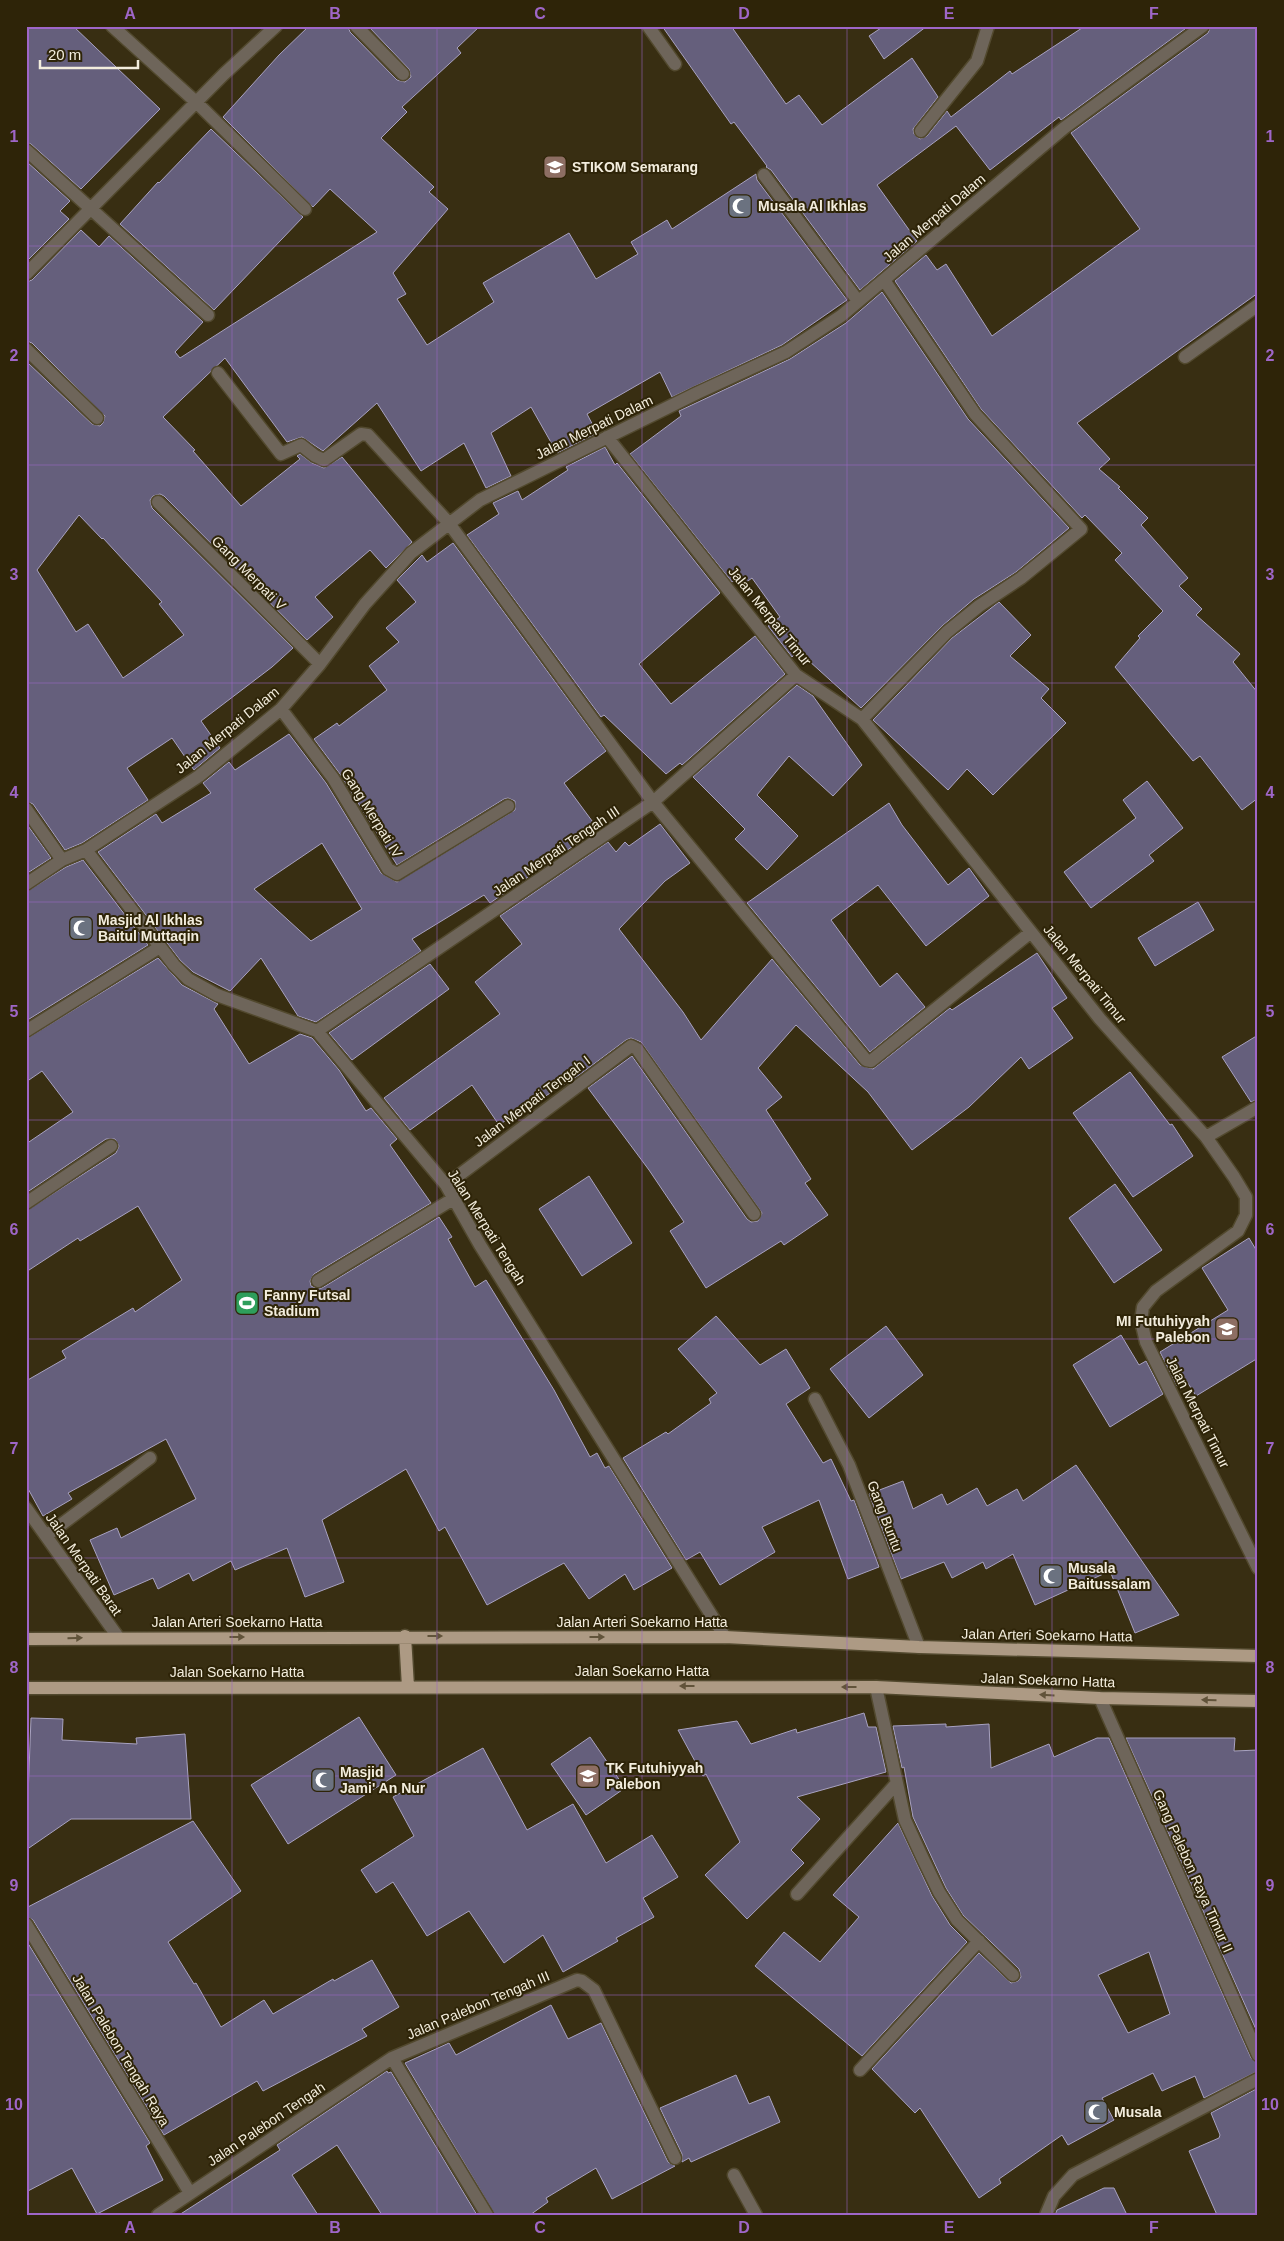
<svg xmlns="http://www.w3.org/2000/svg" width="1284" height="2241" viewBox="0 0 1284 2241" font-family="Arial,sans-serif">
	<rect width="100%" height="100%" fill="#382e12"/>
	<!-- building -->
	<path fill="#655f7c" stroke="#a8a2c1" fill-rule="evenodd" d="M 26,26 L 73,26 L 160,109 L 81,189 L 31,144 L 26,142 Z
		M 309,26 L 348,26 L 350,32 L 397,80 L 405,82 L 411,77 L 409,69 L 368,26 L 480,26 L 457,48 L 461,53 L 402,107 L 407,112 L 381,138 L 434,187 L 429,192 L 448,209 L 393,273 L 406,294 L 397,299 L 427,345 L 494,302 L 483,283 L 569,233 L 596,279 L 638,254 L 631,242 L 667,220 L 672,229 L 756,174 L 757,180 L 847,300 L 782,345 L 672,397 L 660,372 L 587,414 L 597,433 L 557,453 L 531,407 L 491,433 L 511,476 L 486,488 L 464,443 L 421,471 L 377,403 L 323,451 L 302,437 L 287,442 L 225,358 L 163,417 L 195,450 L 193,451 L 241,506 L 300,459 L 297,456 L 300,454 L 312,463 L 324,468 L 342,457 L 412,542 L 386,568 L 370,550 L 315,597 L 333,617 L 307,640 L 164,496 L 160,494 L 153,496 L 150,500 L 152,508 L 293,648 L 272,667 L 201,721 L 220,748 L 194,770 L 172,738 L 127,768 L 148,800 L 82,843 L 65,850 L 33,804 L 26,801 L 26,361 L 92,424 L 100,426 L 103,423 L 105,416 L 32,343 L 26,341 L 26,282 L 32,280 L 81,230 L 99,247 L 109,236 L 203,322 L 175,352 L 180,358 L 377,232 L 330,189 L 313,207 L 223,117 L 279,55 ZM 79,515 L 102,539 L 103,538 L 162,602 L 159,604 L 184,635 L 123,678 L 88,624 L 76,632 L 37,570 Z
		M 662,26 L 731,26 L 786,104 L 799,95 L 822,125 L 912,58 L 938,97 L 913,129 L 914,134 L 920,139 L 927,136 L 947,111 L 951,117 L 1010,71 L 1012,74 L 1085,26 L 1189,26 L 1061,120 L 1059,117 L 990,170 L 956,126 L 877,185 L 917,241 L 860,290 L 771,170 L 766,167 L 767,166 L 734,122 L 731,124 Z
		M 884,26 L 927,26 L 884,59 L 869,36 Z
		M 1211,26 L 1258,26 L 1258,293 L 1077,423 L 1110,459 L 1099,469 L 1120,487 L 1118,488 L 1148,518 L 1141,525 L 1188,578 L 1179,586 L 1202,609 L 1196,615 L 1240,654 L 1233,662 L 1258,693 L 1258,798 L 1242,810 L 1200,756 L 1193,761 L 1115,667 L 1140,638 L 1138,636 L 1163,611 L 1115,560 L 1122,553 L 1085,515 L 1082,518 L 981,409 L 895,281 L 926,255 L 937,270 L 946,264 L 992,336 L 1140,229 L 1071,133 L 1208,33 Z
		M 211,129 L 303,217 L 214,310 L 120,224 L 158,182 L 159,183 Z
		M 26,161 L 70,201 L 60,211 L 69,219 L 26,262 Z
		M 882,292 L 968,419 L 1069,528 L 1016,572 L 974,599 L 942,626 L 861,708 L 798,651 L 792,657 L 768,626 L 780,617 L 752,578 L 741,586 L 736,579 L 732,582 L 630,454 L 681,416 L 679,411 L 790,359 L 846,323 Z
		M 605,447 L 615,465 L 617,463 L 720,593 L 639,664 L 671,704 L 755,636 L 785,674 L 682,765 L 680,763 L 666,774 L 604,715 L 601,717 L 467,535 L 499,514 L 493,503 L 518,491 L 522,500 L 568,470 L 566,467 Z
		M 453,543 L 606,751 L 564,783 L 598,829 L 490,903 L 484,895 L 412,939 L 421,951 L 316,1022 L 298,1016 L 261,958 L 230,991 L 193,972 L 180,960 L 98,852 L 156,814 L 162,823 L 211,793 L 203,783 L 229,762 L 235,770 L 289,734 L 326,783 L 381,873 L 397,882 L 515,810 L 515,801 L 508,798 L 504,799 L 397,865 L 340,774 L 314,739 L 337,723 L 339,726 L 387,690 L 369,666 L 399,642 L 386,628 L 416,602 L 397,580 L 422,555 L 427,562 ZM 322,843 L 362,909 L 311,941 L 254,889 Z
		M 999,602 L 1031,635 L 1010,656 L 1049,689 L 1041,698 L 1066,723 L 993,795 L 967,769 L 948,790 L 873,720 L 952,638 Z
		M 797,685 L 813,696 L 862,765 L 833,796 L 789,756 L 757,795 L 798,836 L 767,870 L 735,839 L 745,829 L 693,777 Z
		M 1147,781 L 1183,828 L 1149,855 L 1154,861 L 1091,908 L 1064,872 L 1136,818 L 1123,800 Z
		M 889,803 L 902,825 L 948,885 L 969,868 L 989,896 L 926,946 L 878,885 L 831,920 L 880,987 L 897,973 L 925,1007 L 870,1052 L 747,903 Z
		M 26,823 L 51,858 L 26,874 Z
		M 660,824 L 690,863 L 665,881 L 619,929 L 683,1012 L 701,1040 L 772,959 L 860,1065 L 873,1069 L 950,1008 L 952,1010 L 1037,953 L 1067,998 L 1052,1008 L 1073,1038 L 1029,1069 L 1021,1057 L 969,1107 L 912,1150 L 868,1092 L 796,1025 L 758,1068 L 782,1097 L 766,1110 L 811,1179 L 805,1183 L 828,1215 L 784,1245 L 781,1241 L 706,1288 L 670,1231 L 684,1222 L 649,1170 L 588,1088 L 632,1056 L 747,1219 L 751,1222 L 758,1221 L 762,1213 L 641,1042 L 631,1038 L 626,1040 L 579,1075 L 544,1097 L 543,1095 L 499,1125 L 472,1085 L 410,1130 L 384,1098 L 500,1014 L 475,982 L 522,944 L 500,916 L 608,842 L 616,852 L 625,842 L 629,846 Z
		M 83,860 L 148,945 L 26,1021 L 26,892 L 66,867 Z
		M 1198,902 L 1214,930 L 1155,966 L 1138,938 Z
		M 158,958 L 182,985 L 218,1004 L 214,1009 L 249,1064 L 300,1034 L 312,1038 L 339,1070 L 366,1111 L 371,1108 L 397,1139 L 390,1145 L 431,1203 L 314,1274 L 310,1281 L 311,1286 L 318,1289 L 322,1288 L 439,1217 L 452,1237 L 448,1239 L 475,1287 L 486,1280 L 554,1390 L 590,1457 L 597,1453 L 605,1468 L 609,1466 L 672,1568 L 634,1590 L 625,1574 L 589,1599 L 564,1563 L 487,1605 L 445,1527 L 439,1531 L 406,1469 L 322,1520 L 344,1582 L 305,1597 L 287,1548 L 235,1570 L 231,1561 L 193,1581 L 189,1573 L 158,1589 L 153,1578 L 114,1595 L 90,1540 L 117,1528 L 121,1538 L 196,1499 L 166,1439 L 68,1493 L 72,1499 L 43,1516 L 26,1485 L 26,1381 L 66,1358 L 62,1351 L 133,1308 L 135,1312 L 182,1280 L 138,1206 L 80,1241 L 78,1238 L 26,1272 L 26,1211 L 116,1153 L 119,1146 L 115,1139 L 106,1139 L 26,1193 L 26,1144 L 73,1112 L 42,1071 L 26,1082 L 26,1039 Z
		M 430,964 L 449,989 L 352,1060 L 329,1033 Z
		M 1258,1035 L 1258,1099 L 1251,1102 L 1222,1057 Z
		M 1130,1072 L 1170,1125 L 1172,1124 L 1193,1156 L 1133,1197 L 1073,1113 Z
		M 589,1176 L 632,1243 L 582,1276 L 539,1209 Z
		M 1115,1184 L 1162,1250 L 1114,1283 L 1069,1218 Z
		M 1249,1238 L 1258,1253 L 1258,1358 L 1196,1396 L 1186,1380 L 1177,1386 L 1160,1352 L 1228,1310 L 1202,1268 Z
		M 716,1316 L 760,1365 L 786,1349 L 810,1388 L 786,1404 L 823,1463 L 831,1459 L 851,1501 L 854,1500 L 879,1567 L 848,1579 L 819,1500 L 762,1527 L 775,1552 L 720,1585 L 700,1552 L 686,1560 L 623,1458 L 666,1432 L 668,1434 L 711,1403 L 709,1399 L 717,1393 L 678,1349 Z
		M 886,1326 L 923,1375 L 869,1418 L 830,1369 Z
		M 1121,1335 L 1139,1365 L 1146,1361 L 1163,1394 L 1110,1427 L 1073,1365 Z
		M 1076,1465 L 1179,1615 L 1135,1633 L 1110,1571 L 1035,1605 L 1013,1554 L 986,1569 L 983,1562 L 952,1578 L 944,1562 L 901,1579 L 869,1494 L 903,1481 L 913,1509 L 942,1494 L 947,1505 L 977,1488 L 987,1506 L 1017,1489 L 1023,1501 Z
		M 864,1713 L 868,1727 L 876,1727 L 886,1772 L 797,1797 L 820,1819 L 791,1850 L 804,1863 L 747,1919 L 705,1875 L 740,1842 L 706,1774 L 703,1776 L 678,1730 L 737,1721 L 751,1744 L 796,1729 L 797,1733 Z
		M 359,1717 L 396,1775 L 288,1844 L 251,1785 Z
		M 31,1718 L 63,1719 L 62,1740 L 137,1744 L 136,1738 L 185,1734 L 191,1819 L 71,1819 L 26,1850 Z
		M 946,1724 L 946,1727 L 989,1724 L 991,1768 L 1049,1744 L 1054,1757 L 1097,1738 L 1109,1738 L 1251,2058 L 1258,2063 L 1258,2071 L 1204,2098 L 1195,2076 L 1162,2091 L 1153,2073 L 1102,2098 L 1114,2120 L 1068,2145 L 1062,2135 L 999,2179 L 1001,2183 L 979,2198 L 920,2108 L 915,2113 L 872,2069 L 979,1953 L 1011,1983 L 1018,1981 L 1021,1977 L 1019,1969 L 963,1915 L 946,1888 L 913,1817 L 904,1767 L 902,1768 L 893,1726 ZM 1149,1952 L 1170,2014 L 1128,2033 L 1098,1975 Z
		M 590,1737 L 625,1788 L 586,1815 L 551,1764 Z
		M 1126,1738 L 1235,1738 L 1234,1751 L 1258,1750 L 1258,2034 Z
		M 483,1748 L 527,1830 L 573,1804 L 606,1863 L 652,1835 L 678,1877 L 643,1898 L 654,1917 L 616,1938 L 618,1941 L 563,1972 L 543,1935 L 504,1963 L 469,1911 L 427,1936 L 393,1882 L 376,1893 L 361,1870 L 414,1836 L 393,1797 Z
		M 193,1821 L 241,1891 L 168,1942 L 194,1984 L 196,1983 L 221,2027 L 264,2000 L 273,2014 L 333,1979 L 334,1981 L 372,1960 L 399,2007 L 362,2029 L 367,2036 L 263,2091 L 257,2081 L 164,2135 L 33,1920 L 26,1916 L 26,1908 Z
		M 898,1823 L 932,1896 L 950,1925 L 967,1942 L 862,2056 L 755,1966 L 784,1932 L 820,1962 L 859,1917 L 833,1895 Z
		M 26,1940 L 150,2143 L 146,2146 L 163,2180 L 97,2214 L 72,2168 L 26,2192 Z
		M 551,2005 L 568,2039 L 601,2023 L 668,2162 L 675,2166 L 612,2199 L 596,2168 L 546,2198 L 548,2202 L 530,2215 L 495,2215 L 405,2063 L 449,2043 L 456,2055 Z
		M 387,2071 L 388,2073 L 391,2072 L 477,2215 L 382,2215 L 337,2145 L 292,2175 L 318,2215 L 179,2215 L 280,2150 L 277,2145 Z
		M 736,2075 L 749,2104 L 769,2096 L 780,2122 L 691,2162 L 689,2158 L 682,2162 L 682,2154 L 660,2108 Z
		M 1258,2088 L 1258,2215 L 1217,2215 L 1189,2151 L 1219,2138 L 1220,2135 L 1211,2113 Z
		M 1104,2188 L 1114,2188 L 1127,2215 L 1055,2215 L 1057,2210 Z"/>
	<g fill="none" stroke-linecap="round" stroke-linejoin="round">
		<!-- lane casing -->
		<g stroke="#52492e" stroke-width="15">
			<path id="lane" d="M 648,26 L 675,64
				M 1185,357 L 1258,305"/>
		</g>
		<!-- street casing -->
		<g stroke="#52492e" stroke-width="15">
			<path id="street" d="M 112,26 L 196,102 L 305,209
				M 356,26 L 403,74
				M 921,131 L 977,61 L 988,26
				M 26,150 L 208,315
				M 764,175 L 858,301
				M 26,274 L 224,74 L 276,26
				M 26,349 L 97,418
				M 218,373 L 281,454 L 301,445 L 315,456 L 324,460 L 361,434 L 368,435 L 448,522 L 653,802 L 866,1060 L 871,1061 L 1031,932
				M 607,437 L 796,675 L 862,719 L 1100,1019 L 1206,1137 L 1234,1177 L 1246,1197 L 1246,1215 L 1238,1231 L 1156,1291 L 1143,1307 L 1141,1321 L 1146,1342 L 1258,1568
				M 158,502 L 320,664
				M 281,709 L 333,778 L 388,869 L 397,874 L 508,806
				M 862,719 L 947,632 L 979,606 L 1021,578 L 1081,529 L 975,414 L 884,280
				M 26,809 L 62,860
				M 86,850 L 174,965 L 188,979 L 217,995 L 317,1031 L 446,1185 L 480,1245 L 725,1637
				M 26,884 L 62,860 L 86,850 L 199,776 L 281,709 L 320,664 L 365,604 L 411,553 L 480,500 L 697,393 L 786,352 L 841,316 L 1064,128 L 1203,26
				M 26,1031 L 160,947
				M 317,1031 L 653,802 L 796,675
				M 1206,1137 L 1258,1107
				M 446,1185 L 631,1046 L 637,1049 L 754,1214
				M 26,1203 L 111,1146
				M 318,1281 L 453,1199
				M 815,1399 L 849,1465 L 919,1647
				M 26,1508 L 118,1637
				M 46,1536 L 150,1458
				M 876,1687 L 905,1820 L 923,1859 L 939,1892 L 957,1920 L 1013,1975
				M 1100,1698 L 1258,2055
				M 797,1894 L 896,1784
				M 26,1924 L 190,2193
				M 392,2058 L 487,2215
				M 860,2070 L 979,1941
				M 734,2175 L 756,2215
				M 158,2215 L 392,2058 L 577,1980 L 582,1981 L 594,1990 L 675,2158
				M 1046,2215 L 1054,2196 L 1073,2175 L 1258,2079"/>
		</g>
		<!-- primary casing -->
		<g stroke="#52492e" stroke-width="15">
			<path id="primary" d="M 405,1636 L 408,1687
				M 26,1639 L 725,1637 L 919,1647 L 1258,1656
				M 26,1688 L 876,1687 L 1100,1698 L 1258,1701"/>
		</g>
		<!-- lane -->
		<use href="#lane" stroke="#6e655a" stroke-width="12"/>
		<!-- street -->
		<use href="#street" stroke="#6e655a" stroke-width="12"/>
		<!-- primary -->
		<use href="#primary" stroke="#ad9a84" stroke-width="12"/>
	</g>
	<!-- one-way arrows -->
	<defs><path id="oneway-solid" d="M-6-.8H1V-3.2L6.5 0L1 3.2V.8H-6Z" transform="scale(1.25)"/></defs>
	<g fill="#61533a">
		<use href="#oneway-solid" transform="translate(435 1636)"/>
		<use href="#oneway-solid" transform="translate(237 1637)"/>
		<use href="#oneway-solid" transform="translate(597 1637)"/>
		<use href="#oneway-solid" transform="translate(75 1638) rotate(-1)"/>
		<use href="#oneway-solid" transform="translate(687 1686) rotate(-180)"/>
		<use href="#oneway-solid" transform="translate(849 1687) rotate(-180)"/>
		<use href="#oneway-solid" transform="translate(1047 1695) rotate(-177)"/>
		<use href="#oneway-solid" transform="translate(1209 1700) rotate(-179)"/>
	</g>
	<!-- grid -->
	<path fill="none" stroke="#9f66c8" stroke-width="1" stroke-opacity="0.55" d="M 232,26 L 232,2215M 437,26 L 437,2215M 642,26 L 642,2215M 847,26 L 847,2215M 1052,26 L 1052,2215M 26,246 L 1258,246M 26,465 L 1258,465M 26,683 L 1258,683M 26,902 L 1258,902M 26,1120 L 1258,1120M 26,1339 L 1258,1339M 26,1558 L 1258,1558M 26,1776 L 1258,1776M 26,1995 L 1258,1995"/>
	<!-- icons -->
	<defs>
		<g id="university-square" transform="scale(1.25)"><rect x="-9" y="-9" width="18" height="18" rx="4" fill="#8d6e63" stroke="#2e2408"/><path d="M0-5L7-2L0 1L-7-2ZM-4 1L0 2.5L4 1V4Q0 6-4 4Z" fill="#fff"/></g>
		<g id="mosque-square" transform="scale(1.25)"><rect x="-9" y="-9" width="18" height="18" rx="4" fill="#6b7280" stroke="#2e2408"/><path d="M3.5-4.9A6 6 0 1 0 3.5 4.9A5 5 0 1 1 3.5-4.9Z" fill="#fff"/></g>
		<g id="stadium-square" transform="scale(1.25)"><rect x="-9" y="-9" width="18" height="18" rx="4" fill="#2e9e5b" stroke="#2e2408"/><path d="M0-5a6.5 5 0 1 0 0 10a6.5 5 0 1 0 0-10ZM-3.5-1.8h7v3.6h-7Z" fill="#fff"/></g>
		<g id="school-square" transform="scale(1.25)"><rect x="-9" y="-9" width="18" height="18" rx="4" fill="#8d6e63" stroke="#2e2408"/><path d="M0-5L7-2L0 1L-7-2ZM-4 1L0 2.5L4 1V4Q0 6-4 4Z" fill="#fff"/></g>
	</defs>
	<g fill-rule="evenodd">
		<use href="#university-square" x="555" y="167"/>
		<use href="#mosque-square" x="740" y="206"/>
		<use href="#mosque-square" x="81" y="928"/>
		<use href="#stadium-square" x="247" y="1303"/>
		<use href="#school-square" x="1227" y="1329"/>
		<use href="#mosque-square" x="1051" y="1576"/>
		<use href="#school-square" x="588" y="1776"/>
		<use href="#mosque-square" x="323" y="1780"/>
		<use href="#mosque-square" x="1096" y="2112"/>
	</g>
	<g text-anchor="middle" stroke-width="4" stroke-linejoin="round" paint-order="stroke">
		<!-- poi labels -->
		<g font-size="14" font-weight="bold" fill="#f3eddd" stroke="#2e2408" text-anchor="start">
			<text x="572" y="172">STIKOM Semarang</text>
			<text x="758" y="211">Musala Al Ikhlas</text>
			<text x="98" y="925">Masjid Al Ikhlas<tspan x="98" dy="16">Baitul Muttaqin</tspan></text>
			<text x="264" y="1300">Fanny Futsal<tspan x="264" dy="16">Stadium</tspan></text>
			<text x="1210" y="1326" text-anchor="end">MI Futuhiyyah<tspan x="1210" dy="16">Palebon</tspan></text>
			<text x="1068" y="1573">Musala<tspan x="1068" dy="16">Baitussalam</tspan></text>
			<text x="606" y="1773">TK Futuhiyyah<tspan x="606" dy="16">Palebon</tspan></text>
			<text x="340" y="1777">Masjid<tspan x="340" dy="16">Jami' An Nur</tspan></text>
			<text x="1114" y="2117">Musala</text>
		</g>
		<!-- street labels -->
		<g font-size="14" fill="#f3eddd" stroke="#2e2408">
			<text transform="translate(934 218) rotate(-40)" y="5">Jalan Merpati Dalam</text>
			<text transform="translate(594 427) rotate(-26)" y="5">Jalan Merpati Dalam</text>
			<text transform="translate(249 573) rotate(45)" y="5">Gang Merpati V</text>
			<text transform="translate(770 616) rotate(51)" y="5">Jalan Merpati Timur</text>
			<text transform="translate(227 730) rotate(-39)" y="5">Jalan Merpati Dalam</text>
			<text transform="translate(372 813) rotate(58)" y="5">Gang Merpati IV</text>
			<text transform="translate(556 851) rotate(-34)" y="5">Jalan Merpati Tengah III</text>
			<text transform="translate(1085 974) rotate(51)" y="5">Jalan Merpati Timur</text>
			<text transform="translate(532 1101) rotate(-37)" y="5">Jalan Merpati Tengah I</text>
			<text transform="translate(487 1227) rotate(58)" y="5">Jalan Merpati Tengah</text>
			<text transform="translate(1198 1412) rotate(63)" y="5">Jalan Merpati Timur</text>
			<text transform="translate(885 1516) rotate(69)" y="5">Gang Buntu</text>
			<text transform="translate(84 1564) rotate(55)" y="5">Jalan Merpati Barat</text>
			<text x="237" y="1627">Jalan Arteri Soekarno Hatta</text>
			<text x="642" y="1627">Jalan Arteri Soekarno Hatta</text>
			<text transform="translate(1047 1635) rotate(1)" y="5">Jalan Arteri Soekarno Hatta</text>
			<text x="642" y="1676">Jalan Soekarno Hatta</text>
			<text x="237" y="1677">Jalan Soekarno Hatta</text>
			<text transform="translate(1048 1680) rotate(2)" y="5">Jalan Soekarno Hatta</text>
			<text transform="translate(1193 1871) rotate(66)" y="5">Gang Palebon Raya Timur II</text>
			<text transform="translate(478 2005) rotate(-23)" y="5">Jalan Palebon Tengah III</text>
			<text transform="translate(121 2050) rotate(59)" y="5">Jalan Palebon Tengah Raya</text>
			<text transform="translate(266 2124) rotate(-34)" y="5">Jalan Palebon Tengah</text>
		</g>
	</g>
	<!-- border -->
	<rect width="1284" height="2241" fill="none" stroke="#2e2408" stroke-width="55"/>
	<!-- scale -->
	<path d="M40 60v8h98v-8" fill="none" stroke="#f3eddd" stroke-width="2.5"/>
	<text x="48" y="60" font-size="15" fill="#f3eddd" stroke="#2e2408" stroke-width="4" paint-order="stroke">20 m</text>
	<rect x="28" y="28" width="1228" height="2186" fill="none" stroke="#9f66c8" stroke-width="2"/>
	<g font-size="16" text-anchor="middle" font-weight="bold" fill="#9f66c8">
		<text x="130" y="19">A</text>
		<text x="335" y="19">B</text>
		<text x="540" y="19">C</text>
		<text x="744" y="19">D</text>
		<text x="949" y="19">E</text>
		<text x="1154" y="19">F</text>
		<text x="14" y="142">1</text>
		<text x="1270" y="142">1</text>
		<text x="14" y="361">2</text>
		<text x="1270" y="361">2</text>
		<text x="14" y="580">3</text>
		<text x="1270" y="580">3</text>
		<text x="14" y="798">4</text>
		<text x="1270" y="798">4</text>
		<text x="14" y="1017">5</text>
		<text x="1270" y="1017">5</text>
		<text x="14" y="1235">6</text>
		<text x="1270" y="1235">6</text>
		<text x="14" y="1454">7</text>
		<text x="1270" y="1454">7</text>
		<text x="14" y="1673">8</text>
		<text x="1270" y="1673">8</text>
		<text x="14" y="1891">9</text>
		<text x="1270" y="1891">9</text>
		<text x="14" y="2110">10</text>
		<text x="1270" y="2110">10</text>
		<text x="130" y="2233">A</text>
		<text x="335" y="2233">B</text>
		<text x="540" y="2233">C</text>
		<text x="744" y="2233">D</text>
		<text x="949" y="2233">E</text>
		<text x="1154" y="2233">F</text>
	</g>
</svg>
